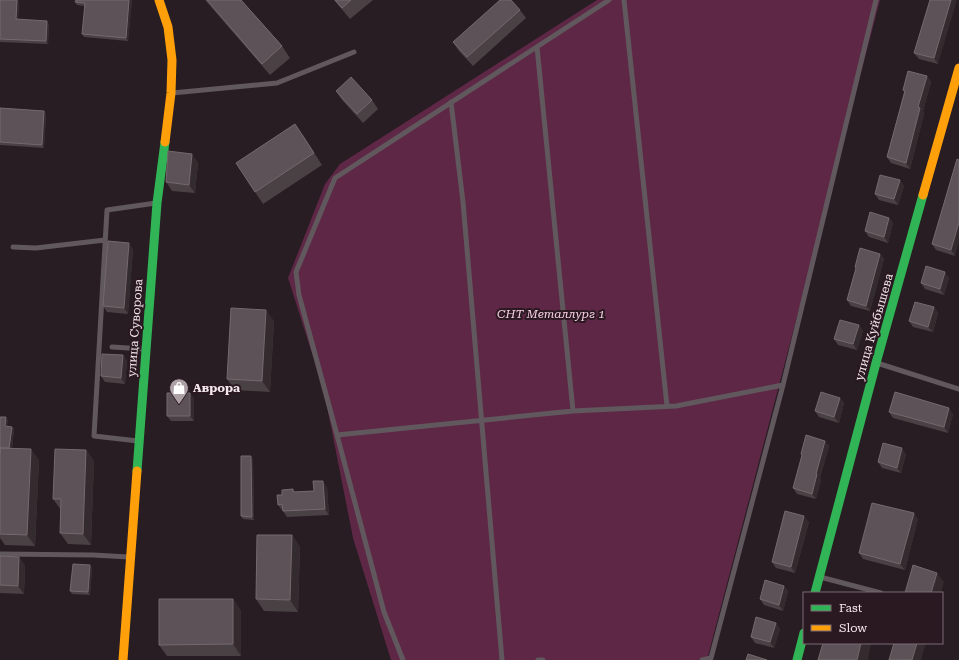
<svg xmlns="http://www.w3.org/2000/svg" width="959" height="660" viewBox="0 0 959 660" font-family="'Roboto Serif',serif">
	<rect width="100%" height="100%" fill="#271d22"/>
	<!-- garden -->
	<path fill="#5e2746" d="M 597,0 L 880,0 L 707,660 L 391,660 L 353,538 L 324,391 L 288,278 L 325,184 L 340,164 Z"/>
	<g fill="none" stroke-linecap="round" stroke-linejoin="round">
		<!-- lane -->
		<path stroke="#60585c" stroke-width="5" d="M 624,0 L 667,406
			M 537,47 L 573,411
			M 172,93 L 277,83 L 354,52
			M 451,102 L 463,202 L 502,660
			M 13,247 L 36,248 L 105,240
			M 112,347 L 145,349
			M 877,363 L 959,389
			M 783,385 L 876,0
			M 337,435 L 299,295 L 296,272 L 335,178 L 609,0
			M 138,441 L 94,436 L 107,210 L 156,203
			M 0,554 L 93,555 L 129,557
			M 820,577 L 881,593
			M 403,660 L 384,612 L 337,435 L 573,411 L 676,406 L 783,385 L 711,658 L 702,660
			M 538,660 L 543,660"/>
		<!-- fast -->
		<path stroke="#30b455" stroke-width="9" d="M 137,471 L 157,203 L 165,142
			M 815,593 L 876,363 L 923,195
			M 797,660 L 804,633"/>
		<!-- slow -->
		<path stroke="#ff9f0a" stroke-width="9" d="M 159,0 L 168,27 L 172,60 L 171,93 L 165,142
			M 923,195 L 959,68
			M 123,660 L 137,471"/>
	</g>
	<!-- wall -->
	<path fill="#4a4145" d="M 0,0 L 18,0 L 19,2 L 18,19 L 49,24 L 48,44 L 0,42 Z
		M 76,0 L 132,0 L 128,41 L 84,37 L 82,34 L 85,6 L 77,5 L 75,2 Z
		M 205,0 L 241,0 L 282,46 L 290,58 L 270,75 Z
		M 334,0 L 373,0 L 350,19 Z
		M 930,0 L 938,64 L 919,59 L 914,53 Z
		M 520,10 L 526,18 L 473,66 L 459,51 L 453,42 Z
		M 927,76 L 931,82 L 923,111 L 924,114 L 910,169 L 891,163 L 887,157 L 904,92 L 903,90 Z
		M 336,91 L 372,100 L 378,109 L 363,123 L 342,100 Z
		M 0,108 L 44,111 L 46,114 L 44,148 L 0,145 Z
		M 303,135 L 322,165 L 263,204 L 255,192 Z
		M 957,159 L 955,256 L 936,250 L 932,244 Z
		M 198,162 L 195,193 L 172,191 L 166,182 Z
		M 900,180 L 904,186 L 898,205 L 879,200 L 875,194 Z
		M 889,218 L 893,223 L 888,243 L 869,237 L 865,231 Z
		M 133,249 L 128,314 L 107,312 L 103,306 Z
		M 880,254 L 884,259 L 870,311 L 851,306 L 847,300 L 856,269 L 855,267 Z
		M 949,278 L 944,295 L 925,289 L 921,283 Z
		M 934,307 L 938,313 L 933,332 L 913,327 L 909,321 Z
		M 274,321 L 270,392 L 235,390 L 227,379 Z
		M 859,325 L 863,331 L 857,350 L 838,345 L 834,339 Z
		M 123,355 L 127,361 L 125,384 L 105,382 L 101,376 Z
		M 190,393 L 194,399 L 194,421 L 171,421 L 167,416 Z
		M 840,398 L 844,403 L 839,423 L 819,417 L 815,411 Z
		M 889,412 L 953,414 L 948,433 L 893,418 Z
		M 0,417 L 8,420 L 7,426 L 12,427 L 14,429 L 12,448 L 39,460 L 35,546 L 5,545 L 0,538 Z
		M 825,441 L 829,446 L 820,478 L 821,480 L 816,499 L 797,494 L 793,488 L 802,456 L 801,454 Z
		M 86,450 L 94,461 L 91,545 L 68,544 L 60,533 L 61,510 L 53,499 Z
		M 906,454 L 901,473 L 882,468 L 878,462 Z
		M 253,459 L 254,520 L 243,519 L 241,516 Z
		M 327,487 L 329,515 L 287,517 L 283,511 L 283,510 L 282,510 L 278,505 L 282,495 L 293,489 L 295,492 L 314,491 Z
		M 918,519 L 905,570 L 863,559 L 859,553 Z
		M 809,522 L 795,573 L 776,568 L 772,562 Z
		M 292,535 L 300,547 L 298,612 L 264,611 L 256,599 Z
		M 0,556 L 19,557 L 25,566 L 24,594 L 0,593 Z
		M 90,565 L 92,568 L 90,595 L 72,594 L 70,591 Z
		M 784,586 L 788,591 L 783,611 L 764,605 L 760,599 Z
		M 233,599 L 241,611 L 241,656 L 167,656 L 159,645 Z
		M 776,623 L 780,629 L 774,648 L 755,643 L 751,637 Z"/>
	<!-- shaded-wall -->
	<path fill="#342b2f" d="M 17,0 L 18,0 L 19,2 L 18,22 L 16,19 Z
		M 129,0 L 132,0 L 128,41 L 126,38 Z
		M 951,0 L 957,0 L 938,64 L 934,58 Z
		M 47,21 L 49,24 L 48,44 L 46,41 Z
		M 927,76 L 931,82 L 923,111 L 924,114 L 910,169 L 906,163 L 918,107 Z
		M 44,111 L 46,114 L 44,148 L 42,145 Z
		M 295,124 L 303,135 L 322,165 L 314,153 Z
		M 192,154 L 198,162 L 195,193 L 189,185 Z
		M 900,180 L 904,186 L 898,205 L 894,199 Z
		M 889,218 L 893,223 L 888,243 L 884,237 Z
		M 959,222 L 959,242 L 955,256 L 951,250 Z
		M 129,243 L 133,249 L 128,314 L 124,308 Z
		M 880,254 L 884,259 L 870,311 L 866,306 Z
		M 945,272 L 949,278 L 944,295 L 940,289 Z
		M 934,307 L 938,313 L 933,332 L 928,327 Z
		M 266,310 L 274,321 L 270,392 L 262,381 Z
		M 859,325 L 863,331 L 857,350 L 853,344 Z
		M 123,355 L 127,361 L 125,384 L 121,378 Z
		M 190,393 L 194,399 L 194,421 L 190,416 Z
		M 840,398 L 844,403 L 839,423 L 834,417 Z
		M 949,408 L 953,414 L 948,433 L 944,427 Z
		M 6,417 L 8,420 L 7,429 L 5,426 Z
		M 12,427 L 14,429 L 11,457 L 9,454 Z
		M 825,441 L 829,446 L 820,478 L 821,480 L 816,499 L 812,494 L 816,474 Z
		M 902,448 L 906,454 L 901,473 L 897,468 Z
		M 31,449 L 39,460 L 35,546 L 27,535 Z
		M 86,450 L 94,461 L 91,545 L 83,534 Z
		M 251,456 L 253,459 L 254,520 L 252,517 Z
		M 323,481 L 327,487 L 329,515 L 325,509 Z
		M 914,513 L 918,519 L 905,570 L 900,564 Z
		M 804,516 L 809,522 L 795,573 L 791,567 Z
		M 292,535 L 300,547 L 298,612 L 290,600 Z
		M 19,557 L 25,566 L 24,594 L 18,586 Z
		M 90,565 L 92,568 L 90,595 L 88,592 Z
		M 937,573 L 944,582 L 941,593 L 931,593 Z
		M 784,586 L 788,591 L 783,611 L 779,605 Z
		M 233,599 L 241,611 L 241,656 L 233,644 Z
		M 776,623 L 780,629 L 774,648 L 770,642 Z
		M 861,643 L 871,643 L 868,660 L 857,660 Z
		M 917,643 L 926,643 L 921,660 L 912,660 Z"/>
	<!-- building -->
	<path fill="#5c5257" stroke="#746a6e" d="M 0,0 L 17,0 L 16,19 L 47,21 L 46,41 L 0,39 Z
		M 76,0 L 129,0 L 126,38 L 82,34 L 85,3 L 75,2 Z
		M 207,0 L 241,0 L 282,46 L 262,64 Z
		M 335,0 L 351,0 L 342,8 Z
		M 500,0 L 511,0 L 520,10 L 467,57 L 453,42 Z
		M 930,0 L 951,0 L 934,58 L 914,53 Z
		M 908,71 L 927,76 L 918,107 L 920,108 L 906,163 L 887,157 L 905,91 L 903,90 Z
		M 351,77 L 372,100 L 357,114 L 336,91 Z
		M 0,108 L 44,111 L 42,145 L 0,142 Z
		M 295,124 L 314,153 L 255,192 L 236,163 Z
		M 168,151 L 192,154 L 189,185 L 166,182 Z
		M 957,159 L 959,160 L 959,222 L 951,250 L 932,244 Z
		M 880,175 L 900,180 L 894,199 L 875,194 Z
		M 870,212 L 889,218 L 884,237 L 865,231 Z
		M 108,241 L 129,243 L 124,308 L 103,306 Z
		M 860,248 L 880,254 L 866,306 L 847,300 L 856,268 L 855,267 Z
		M 926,266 L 945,272 L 940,289 L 921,283 Z
		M 915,302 L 934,307 L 928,327 L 909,321 Z
		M 231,308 L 266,310 L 262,381 L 227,379 Z
		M 840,320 L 859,325 L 853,344 L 834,339 Z
		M 102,354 L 123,355 L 121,378 L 101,376 Z
		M 821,392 L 840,398 L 834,417 L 815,411 Z
		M 895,392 L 949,408 L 944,427 L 889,412 Z
		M 167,393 L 190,393 L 190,416 L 167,416 Z
		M 0,417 L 6,417 L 5,426 L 12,427 L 9,448 L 0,448 L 0,453 Z
		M 806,435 L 825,441 L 816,474 L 817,474 L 812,494 L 793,488 L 802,455 L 801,454 Z
		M 883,443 L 902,448 L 897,468 L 878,462 Z
		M 0,448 L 31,449 L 27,535 L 0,534 Z
		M 55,449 L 86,450 L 83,534 L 60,533 L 61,499 L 53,499 Z
		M 241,456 L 251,456 L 252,517 L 241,516 Z
		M 313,481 L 323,481 L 325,509 L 283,511 L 282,504 L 278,505 L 277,495 L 282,495 L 282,490 L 293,489 L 293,492 L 314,491 Z
		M 872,503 L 914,513 L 900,564 L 859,553 Z
		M 785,511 L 804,516 L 791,567 L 772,562 Z
		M 257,535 L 292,535 L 290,600 L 256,599 Z
		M 0,556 L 19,557 L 18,586 L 0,585 Z
		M 73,564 L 90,565 L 88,592 L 70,591 Z
		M 913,565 L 937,573 L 931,593 L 905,593 Z
		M 765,580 L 784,586 L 779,605 L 760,599 Z
		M 159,599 L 233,599 L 233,644 L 159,645 Z
		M 756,617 L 776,623 L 770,642 L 751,637 Z
		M 823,643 L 861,643 L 857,660 L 818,660 Z
		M 894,643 L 917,643 L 912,660 L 889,660 Z
		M 748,654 L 767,660 L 746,660 Z"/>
	<!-- icons -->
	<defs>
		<g id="shop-pin" transform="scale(1)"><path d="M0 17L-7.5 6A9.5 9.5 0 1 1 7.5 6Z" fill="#aca0a5" stroke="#2b1922"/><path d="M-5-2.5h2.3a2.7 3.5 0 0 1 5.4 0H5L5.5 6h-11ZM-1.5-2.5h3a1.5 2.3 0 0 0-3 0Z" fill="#fff"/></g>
	</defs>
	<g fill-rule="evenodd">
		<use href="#shop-pin" x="179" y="388"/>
	</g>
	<g text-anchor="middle" stroke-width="4" stroke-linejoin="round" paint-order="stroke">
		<!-- park labels -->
		<g font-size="12" font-style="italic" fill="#f9d0e3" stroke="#2b1922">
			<text x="551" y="318">СНТ Металлург 1</text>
		</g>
		<!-- street labels -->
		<g font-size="12" fill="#f3e7ec" stroke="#2b1922">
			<text transform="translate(874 327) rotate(-74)" y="4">улица Куйбышева</text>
			<text transform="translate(135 328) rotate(-86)" y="4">улица Суворова</text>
		</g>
		<!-- poi labels -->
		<g font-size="12" font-weight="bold" fill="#f3e7ec" stroke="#2b1922" text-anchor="start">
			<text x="193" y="392">Аврора</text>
		</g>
	</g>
	<!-- legend -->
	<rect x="803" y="592" width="140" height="52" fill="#2b1922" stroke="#7b6b73"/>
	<rect x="811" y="605" width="20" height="6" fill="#30b455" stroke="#7b6b73"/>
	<text x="839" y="612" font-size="12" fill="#f3e7ec">Fast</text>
	<rect x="811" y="625" width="20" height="6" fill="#ff9f0a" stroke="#7b6b73"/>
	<text x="839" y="632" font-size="12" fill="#f3e7ec">Slow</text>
</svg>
